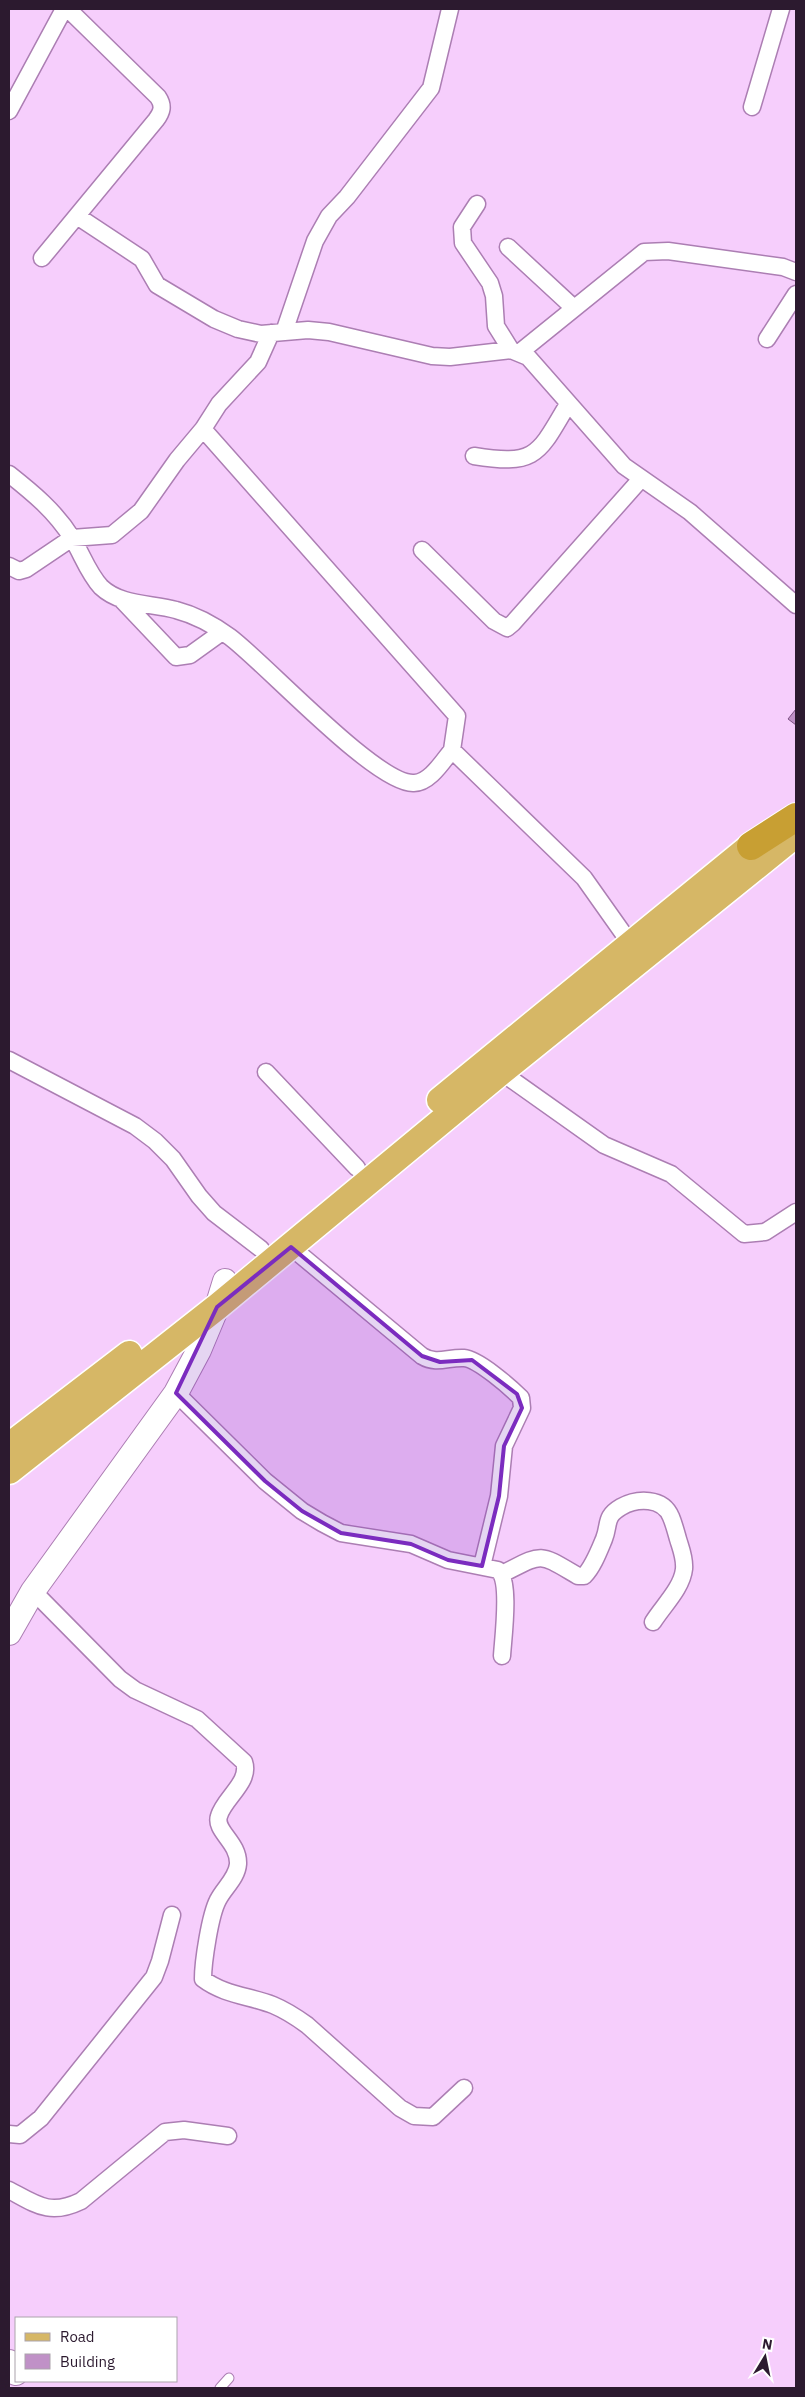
<svg xmlns="http://www.w3.org/2000/svg" width="805" height="2397" viewBox="0 0 805 2397" font-family="'IBM Plex Sans',sans-serif">
	<rect width="100%" height="100%" fill="#f6cefc"/>
	<!-- building -->
	<path fill="#c091c7" stroke="#7d5284" d="M 796,709 L 796,725 L 788,719 Z"/>
	<g fill="none" stroke-linecap="round" stroke-linejoin="round">
		<!-- service casing -->
		<g stroke="#ac7eb3" stroke-width="11">
			<path id="service" d="M 220,2388 L 229,2378"/>
		</g>
		<!-- minor casing -->
		<g stroke="#ac7eb3" stroke-width="19">
			<path id="minor" d="M 752,107 L 781,9
				M 9,111 L 64,9
				M 477,204 L 462,227 L 463,243 L 490,283 L 494,296 L 496,326 L 511,350
				M 77,216 L 142,259 L 157,285 L 214,319 L 238,329 L 261,334 L 308,330 L 329,332 L 432,356 L 450,357 L 511,350 L 528,357 L 624,466 L 690,512 L 796,605
				M 508,247 L 574,308
				M 42,258 L 156,120 C 162,112 164,106 158,97 L 68,9
				M 284,332 L 315,241 L 329,216 L 347,197 L 431,88 L 450,9
				M 767,339 L 796,294
				M 519,353 L 644,252 L 668,251 L 783,267 L 796,272
				M 203,429 L 457,716 L 452,750 L 584,878 L 630,943
				M 474,456 C 536,466 538,455 568,404
				M 9,474 C 33,493 55,511 72,538 C 82,554 88,573 101,587 C 121,606 152,603 176,610 C 195,615 215,626 230,637 C 266,664 375,783 413,783 C 429,784 443,761 452,750
				M 422,550 L 494,621 L 507,628 L 513,623 L 640,480
				M 9,566 L 19,571 L 26,569 L 72,538 L 112,535 L 141,511 L 177,460 L 203,429 L 219,404 L 258,362 L 271,333
				M 121,599 L 176,657 L 190,655 L 222,632
				M 9,1060 L 135,1126 L 155,1141 L 173,1159 L 199,1196 L 214,1213 L 261,1249
				M 266,1072 L 357,1168
				M 501,1072 L 604,1145 L 671,1174 L 744,1234 L 765,1232 L 796,1212
				M 291,1247 L 422,1356 C 437,1365 448,1357 464,1358 C 478,1359 510,1387 521,1398 L 522,1408 L 504,1446 L 499,1496 L 482,1566
				M 176,1393 L 265,1481 L 302,1511 L 322,1523 L 341,1533 L 411,1544 L 448,1560 L 498,1570 C 511,1581 503,1638 502,1656
				M 502,1574 C 544,1553 537,1552 578,1576 L 584,1576 C 593,1567 599,1551 604,1539 C 610,1524 604,1517 621,1507 C 637,1498 663,1497 671,1517 C 674,1524 676,1532 678,1539 C 681,1549 685,1558 684,1569 C 682,1588 663,1606 653,1622
				M 33,1591 L 120,1679 L 135,1690 L 197,1719 L 244,1762 C 251,1782 224,1798 219,1816 C 214,1831 239,1842 238,1864 C 237,1878 224,1888 218,1900 C 210,1915 203,1962 203,1979 C 224,1995 250,1996 273,2005 C 285,2010 296,2017 307,2025 L 400,2108 L 414,2116 L 433,2117 L 464,2088
				M 9,2134 L 20,2135 L 41,2118 L 154,1977 L 160,1961 L 172,1915
				M 9,2190 C 37,2205 50,2216 81,2201 L 165,2132 L 184,2130 L 228,2136"/>
		</g>
		<!-- secondary casing -->
		<g stroke="#ac7eb3" stroke-width="26">
			<path id="secondary" d="M 9,1633 L 33,1591 L 176,1393 L 199,1350 L 217,1307 L 225,1281
				M 9,2362 L 16,2373"/>
		</g>
		<!-- primary casing -->
		<g stroke="#fff" stroke-width="29">
			<path id="primary" d="M 440,1100 L 751,846
				M 9,1446 L 129,1354
				M 9,1471 L 217,1307 L 501,1072 L 789,840 L 796,826"/>
		</g>
		<!-- trunk casing -->
		<g stroke="#fff" stroke-width="30">
			<path id="trunk" d="M 751,846 L 796,817"/>
		</g>
		<!-- service -->
		<use href="#service" stroke="#fff" stroke-width="9"/>
		<!-- minor -->
		<use href="#minor" stroke="#fff" stroke-width="16"/>
		<!-- secondary -->
		<use href="#secondary" stroke="#fff" stroke-width="24"/>
		<!-- primary -->
		<use href="#primary" stroke="#d6b766" stroke-width="26"/>
		<!-- trunk -->
		<use href="#trunk" stroke="#c89f33" stroke-width="28"/>
	</g>
	<!-- marked area -->
	<path fill="#7b2cbf" fill-opacity="0.2" stroke="#7b2cbf" stroke-width="4" stroke-linejoin="round" d="M 291,1247 L 422,1356 L 440,1362 L 472,1360 L 517,1394 L 522,1408 L 504,1446 L 499,1496 L 482,1566 L 448,1560 L 411,1544 L 341,1533 L 302,1511 L 265,1481 L 176,1393 L 217,1307 Z"/>
	<!-- border -->
	<rect width="805" height="2397" fill="none" stroke="#2c1a2f" stroke-width="20"/>
	<!-- legend -->
	<rect x="15" y="2317" width="162" height="65" fill="#ffffff" stroke="#aba3ac"/>
	<rect x="25" y="2333" width="25" height="8" fill="#d6b766" stroke="#aba3ac"/>
	<text x="60" y="2342" font-size="15" fill="#2c1a2f">Road</text>
	<rect x="25" y="2354" width="25" height="15" fill="#c091c7" stroke="#aba3ac"/>
	<text x="60" y="2367" font-size="15" fill="#2c1a2f">Building</text>
	<!-- north arrow -->
	<g transform="translate(765 2357) rotate(10)" stroke="#ffffff" stroke-width="4" paint-order="stroke">
	<path d="M0-4L9 19L0 12L-9 19Z" fill="#2c1a2f"/>
	<text y="-8" font-size="14" font-weight="bold" text-anchor="middle" fill="#2c1a2f">N</text>
	</g>
</svg>
